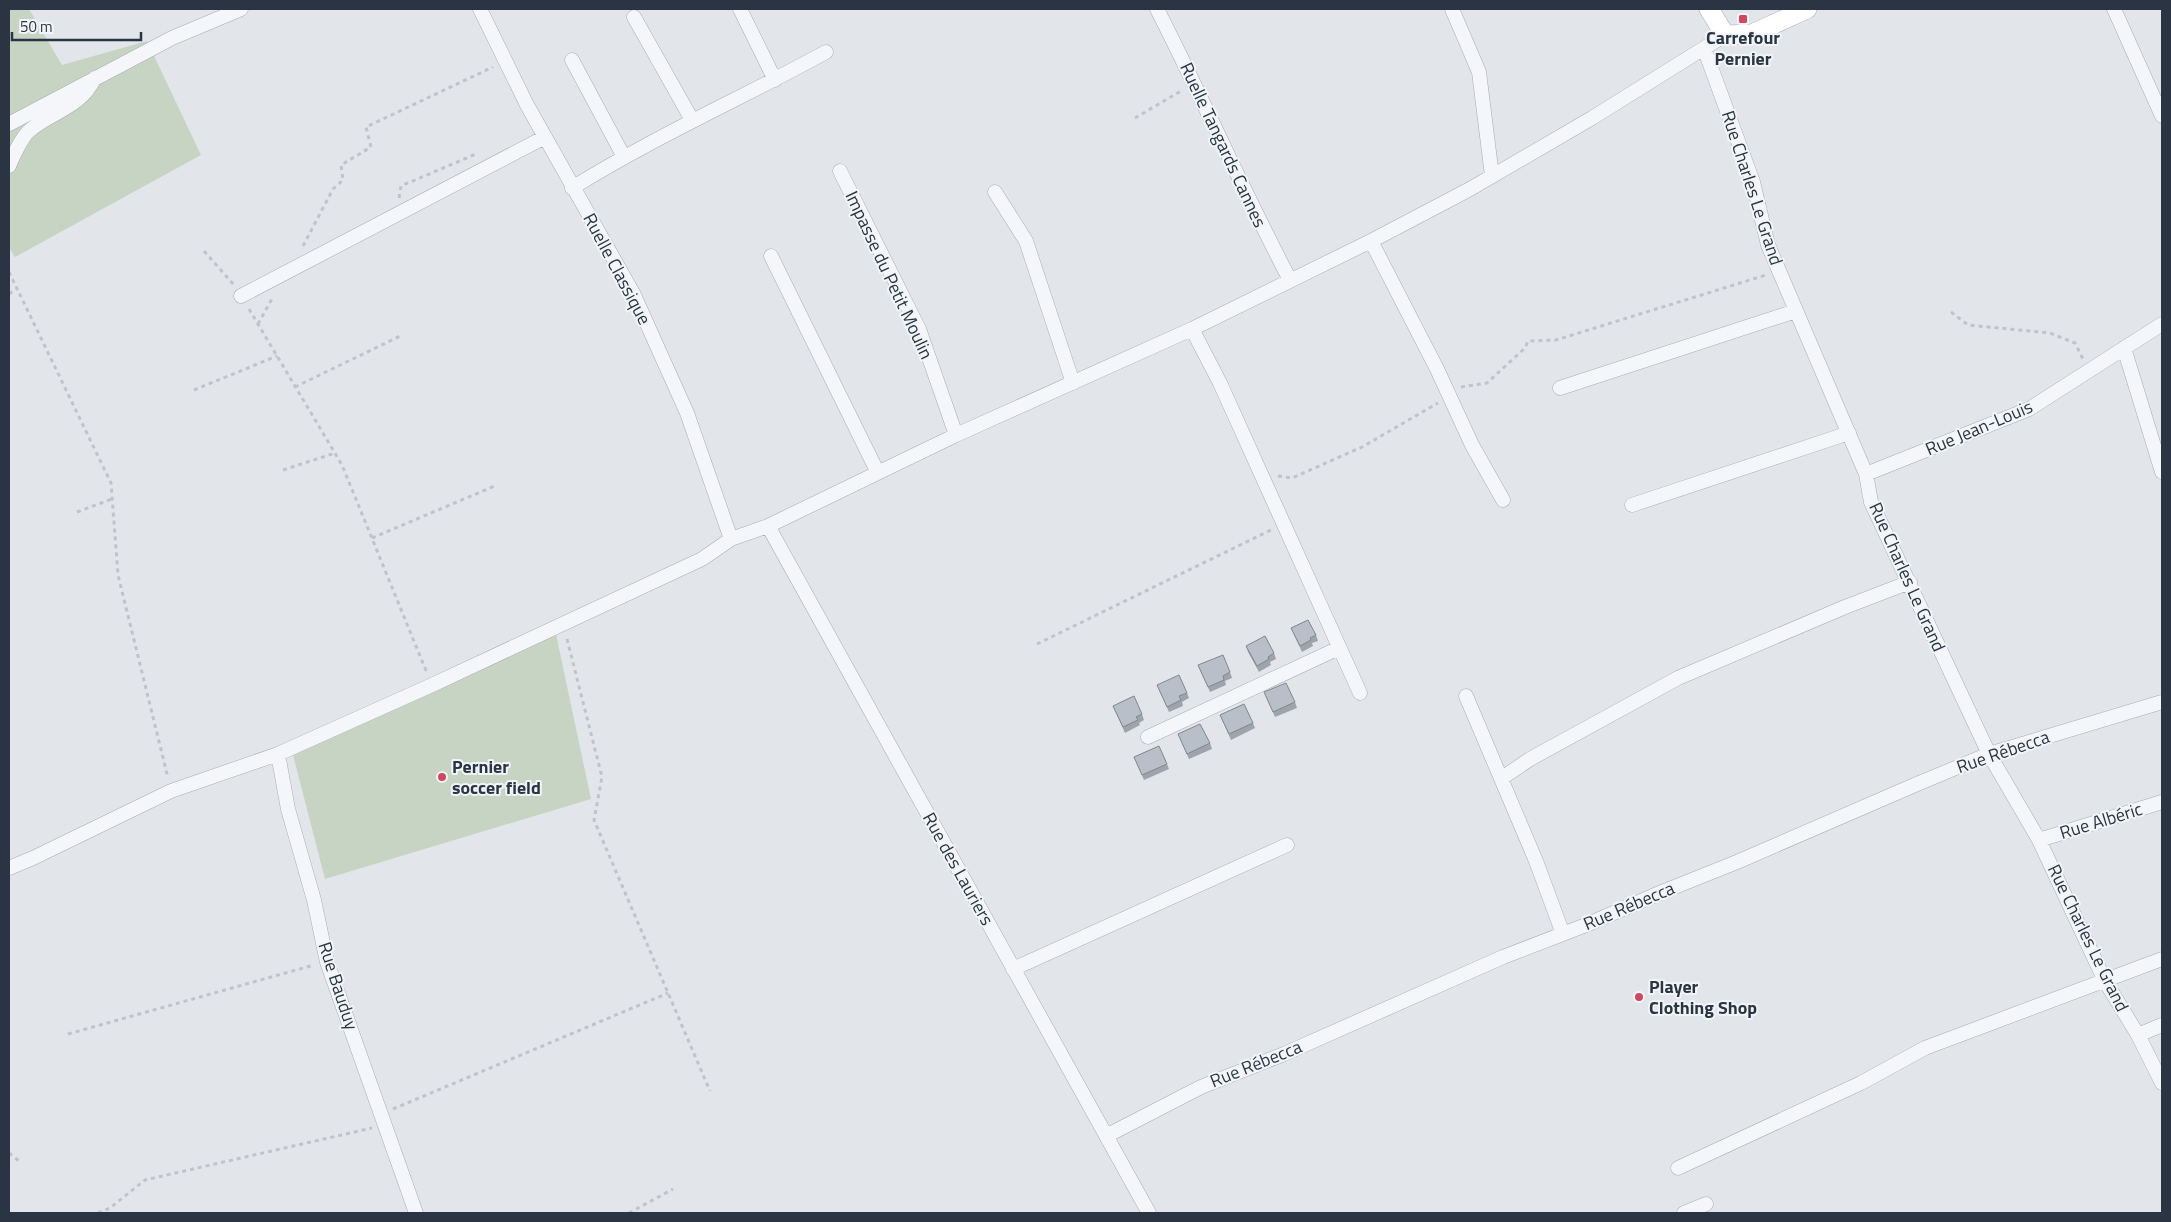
<svg xmlns="http://www.w3.org/2000/svg" width="2171" height="1222" viewBox="0 0 2171 1222" font-family="'Titillium Web',sans-serif">
	<rect width="100%" height="100%" fill="#e2e6eb"/>
	<!-- grass -->
	<path fill="#c8d4c3" d="M 9,9 L 29,9 L 62,65 L 147,41 L 201,155 L 15,257 L 9,248 Z
		M 556,634 L 591,799 L 325,879 L 293,755 Z"/>
	<g fill="none" stroke-linecap="round" stroke-linejoin="round">
		<!-- street casing -->
		<g stroke="#a7adb5" stroke-width="15">
			<path id="street" d="M 480,9 L 527,105 L 634,295 L 687,413 L 731,539
				M 740,9 L 775,80
				M 1157,9 C 1203,99 1243,191 1290,280
				M 1452,9 L 1479,72 L 1492,176
				M 2114,9 L 2162,116
				M 634,17 L 692,120
				M 1704,48 L 1753,182 L 1768,245 L 1866,474 L 1871,502 L 1989,754 L 2039,840 L 2105,981 L 2138,1035 L 2162,1083
				M 572,60 L 624,157
				M 9,124 L 172,38 L 241,9
				M 9,166 C 12,158 23,135 30,130 C 54,110 79,109 95,78
				M 840,171 L 919,329 L 956,435
				M 572,188 C 654,137 742,98 826,52
				M 995,192 L 1026,241 L 1073,383
				M 1371,241 L 1437,369 L 1472,445 L 1503,500
				M 771,256 L 878,473
				M 241,296 L 545,137
				M 1192,329 L 1220,383 L 1360,693
				M 2124,348 L 2162,472
				M 1560,388 L 1796,311
				M 1866,474 L 2029,409 L 2162,324
				M 1632,505 L 1849,433
				M 768,526 L 1149,1213
				M 1466,696 L 1536,861 L 1563,934
				M 1148,737 L 1339,648
				M 278,754 L 288,809 L 314,900 L 327,962 L 416,1213
				M 1502,778 L 1530,759 L 1678,678 L 1845,607 L 1910,582
				M 2039,840 L 2162,802
				M 9,868 L 33,858 L 171,791 L 278,754 L 432,685 L 702,559 L 731,539 L 768,526 L 956,435 L 1192,329 L 1371,241 L 1470,189 L 1592,118 L 1725,35
				M 1013,969 L 1287,845
				M 2138,1035 L 2162,1025
				M 1106,1136 L 1201,1087 L 1284,1054 L 1503,957 L 1586,925 L 1662,892 L 1737,862 L 1917,784 L 1989,754 L 2162,702
				M 1678,1168 L 1861,1083 L 1925,1048 L 2162,959
				M 1684,1213 L 1706,1204"/>
		</g>
		<!-- secondary casing -->
		<g stroke="#a7adb5" stroke-width="20">
			<path id="secondary" d="M 1709,9 L 1725,35 L 1752,34 L 1807,9"/>
		</g>
		<!-- path -->
		<path stroke="#c0c4ca" stroke-width="3" stroke-dasharray="4 4" stroke-linecap="butt" d="M 1135,118 L 1181,91
			M 399,198 L 401,186 L 476,154
			M 303,246 L 333,189 L 343,180 L 341,165 L 371,147 L 366,127 L 493,67
			M 204,251 L 234,285
			M 9,272 L 111,483 L 118,575 L 168,778
			M 9,294 L 18,288
			M 249,309 L 342,465 L 427,673
			M 1951,312 L 1968,325 L 2050,333 L 2075,343 L 2083,359
			M 258,324 L 273,297
			M 295,387 L 402,335
			M 1461,387 L 1487,383 L 1525,348 L 1528,341 L 1556,340 L 1766,275
			M 194,390 L 277,356
			M 283,470 L 335,453
			M 1278,476 L 1292,478 L 1362,447 L 1438,403
			M 77,512 L 112,499
			M 372,538 L 497,485
			M 567,639 L 602,777 L 594,820 L 710,1091
			M 1037,644 L 1271,530
			M 68,1034 L 314,965
			M 393,1109 L 668,993
			M 9,1153 L 19,1161
			M 98,1213 L 110,1208 L 145,1180 L 372,1128
			M 629,1213 L 673,1189"/>
		<!-- street -->
		<use href="#street" stroke="#f5f6f9" stroke-width="14"/>
		<!-- secondary -->
		<use href="#secondary" stroke="#fff" stroke-width="19"/>
	</g>
	<!-- wall -->
	<path fill="#9fa4ac" d="M 1291,628 L 1316,635 L 1318,641 L 1312,643 L 1313,646 L 1302,652 Z
		M 1246,646 L 1274,653 L 1276,659 L 1270,662 L 1271,665 L 1259,672 L 1248,652 Z
		M 1198,665 L 1230,672 L 1232,678 L 1225,681 L 1226,685 L 1210,692 Z
		M 1157,685 L 1187,693 L 1189,698 L 1182,702 L 1183,706 L 1169,712 Z
		M 1264,692 L 1295,702 L 1297,708 L 1275,717 Z
		M 1113,706 L 1142,714 L 1144,720 L 1139,723 L 1140,725 L 1125,733 Z
		M 1220,715 L 1253,723 L 1255,728 L 1231,740 Z
		M 1178,734 L 1210,743 L 1212,749 L 1189,759 Z
		M 1134,757 L 1167,764 L 1169,769 L 1144,780 Z"/>
	<!-- building -->
	<path fill="#b9bfc8" stroke="#82868c" d="M 1308,620 L 1316,635 L 1310,638 L 1311,640 L 1300,646 L 1291,628 Z
		M 1265,636 L 1274,653 L 1268,657 L 1269,659 L 1257,666 L 1246,646 Z
		M 1223,655 L 1230,672 L 1223,676 L 1224,680 L 1208,687 L 1198,665 Z
		M 1179,675 L 1187,693 L 1179,696 L 1181,700 L 1167,707 L 1157,685 Z
		M 1286,683 L 1295,702 L 1273,712 L 1264,692 Z
		M 1134,696 L 1142,714 L 1136,717 L 1138,720 L 1123,727 L 1113,706 Z
		M 1244,704 L 1253,723 L 1229,734 L 1220,715 Z
		M 1200,724 L 1210,743 L 1187,754 L 1178,734 Z
		M 1159,746 L 1167,764 L 1142,775 L 1134,757 Z"/>
	<!-- markers -->
	<g fill="#cf485f" stroke="#f2f5f8" stroke-width="2">
		<rect x="1738" y="14" width="10" height="10" rx="2.5"/>
		<circle cx="442" cy="777" r="5"/>
		<circle cx="1639" cy="997" r="5"/>
	</g>
	<g text-anchor="middle" stroke-width="4" stroke-linejoin="round" paint-order="stroke">
		<!-- poi labels -->
		<g font-size="18" font-weight="bold" fill="#2a3443" stroke="#f2f5f8" text-anchor="start">
			<text x="1743" y="44" text-anchor="middle">Carrefour<tspan x="1743" dy="21">Pernier</tspan></text>
			<text x="452" y="773">Pernier<tspan x="452" dy="21">soccer field</tspan></text>
			<text x="1649" y="993">Player<tspan x="1649" dy="21">Clothing Shop</tspan></text>
		</g>
		<!-- street labels -->
		<g font-size="18" fill="#2a3443" stroke="#f2f5f8">
			<text transform="translate(1223 145) rotate(65)" y="6">Ruelle Tangards Cannes</text>
			<text transform="translate(1752 188) rotate(72)" y="6">Rue Charles Le Grand</text>
			<text transform="translate(617 269) rotate(62)" y="6">Ruelle Classique</text>
			<text transform="translate(889 275) rotate(65)" y="6">Impasse du Petit Moulin</text>
			<text transform="translate(1979 428) rotate(-23)" y="6">Rue Jean-Louis</text>
			<text transform="translate(1907 577) rotate(66)" y="6">Rue Charles Le Grand</text>
			<text transform="translate(2003 752) rotate(-19)" y="6">Rue Rébecca</text>
			<text transform="translate(2101 821) rotate(-17)" y="6">Rue Albéric</text>
			<text transform="translate(958 869) rotate(61)" y="6">Rue des Lauriers</text>
			<text transform="translate(1629 906) rotate(-23)" y="6">Rue Rébecca</text>
			<text transform="translate(2088 938) rotate(64)" y="6">Rue Charles Le Grand</text>
			<text transform="translate(338 986) rotate(72)" y="6">Rue Bauduy</text>
			<text transform="translate(1256 1064) rotate(-22)" y="6">Rue Rébecca</text>
		</g>
	</g>
	<!-- border -->
	<rect width="2171" height="1222" fill="none" stroke="#2a3443" stroke-width="20"/>
	<!-- scale -->
	<path d="M12 32v8h129v-8" fill="none" stroke="#2a3443" stroke-width="2.5"/>
	<text x="20" y="32" font-size="15" fill="#2a3443" stroke="#f2f5f8" stroke-width="4" paint-order="stroke">50 m</text>
</svg>
